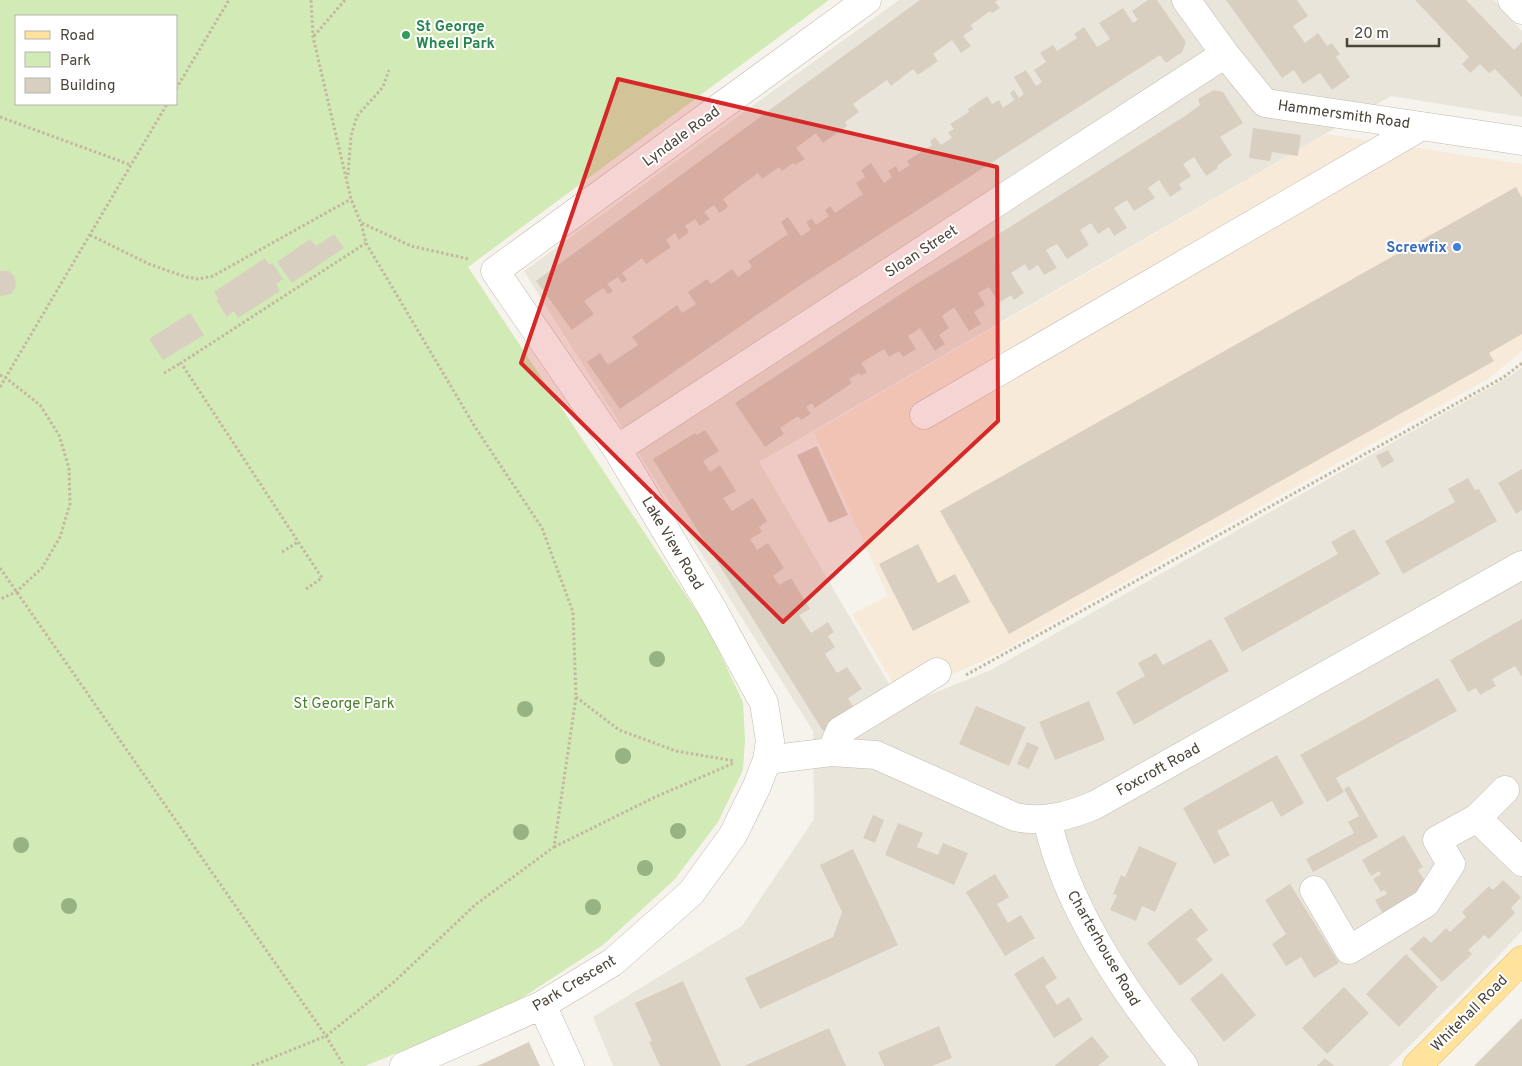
<svg xmlns="http://www.w3.org/2000/svg" width="1522" height="1066" viewBox="0 0 1522 1066" font-family="Overpass,sans-serif">
	<rect width="100%" height="100%" fill="#f6f3ec"/>
	<!-- residential -->
	<path fill="#eae5da" d="M 899,0 L 1494,0 L 1522,31 L 1522,117 L 1391,96 L 759,462 L 902,706 L 991,670 L 1510,376 L 1522,367 L 1522,931 L 1472,984 L 1389,1066 L 613,1066 L 593,1017 L 742,926 L 814,819 L 813,731 L 524,271 Z"/>
	<!-- commercial -->
	<path fill="#f7ead8" d="M 1326,134 L 1522,164 L 1522,351 L 1488,379 L 997,654 L 906,695 L 896,688 L 852,614 L 888,596 L 814,432 Z"/>
	<!-- green -->
	<path fill="#d2eab5" fill-rule="evenodd" d="M 0,0 L 829,0 L 468,267 L 709,630 L 743,702 L 745,740 L 743,770 L 718,822 L 674,880 L 603,945 L 505,1009 L 365,1066 L 0,1066 ZM 16,16 L 176,16 L 176,104 L 16,104 Z"/>
	<!-- building -->
	<path fill="#d8cfc1" d="M 920,0 L 998,0 L 995,2 L 1000,8 L 992,13 L 990,11 L 971,25 L 973,29 L 963,36 L 971,46 L 961,53 L 952,40 L 933,54 L 938,61 L 918,75 L 913,69 L 891,86 L 887,80 L 853,104 L 859,112 L 845,122 L 847,126 L 823,143 L 816,133 L 796,148 L 805,159 L 795,165 L 793,163 L 782,171 L 779,167 L 762,179 L 758,173 L 723,199 L 728,206 L 724,210 L 719,213 L 714,205 L 704,212 L 710,219 L 700,226 L 695,219 L 685,226 L 689,232 L 679,240 L 675,233 L 666,240 L 671,247 L 646,264 L 642,258 L 622,273 L 627,280 L 622,283 L 618,277 L 607,284 L 613,291 L 608,294 L 603,288 L 584,301 L 594,314 L 572,330 L 536,281 Z
		M 1148,0 L 1157,0 L 1186,42 L 1182,52 L 1166,63 L 1160,55 L 799,286 L 620,409 L 587,362 L 600,353 L 608,365 L 638,345 L 632,337 L 677,305 L 682,313 L 696,304 L 688,292 L 707,279 L 711,284 L 732,269 L 738,277 L 752,267 L 748,261 L 788,234 L 781,222 L 788,217 L 801,236 L 811,230 L 806,222 L 812,218 L 816,225 L 829,216 L 825,210 L 830,206 L 835,213 L 863,194 L 856,183 L 865,177 L 861,170 L 871,163 L 884,183 L 892,177 L 888,171 L 896,166 L 899,172 L 910,165 L 907,161 L 932,145 L 930,141 L 935,137 L 941,145 L 952,138 L 948,132 L 954,129 L 950,124 L 969,112 L 968,109 L 987,96 L 992,104 L 999,100 L 1003,108 L 1014,100 L 1010,93 L 1014,90 L 1019,98 L 1024,94 L 1014,77 L 1026,70 L 1036,86 L 1042,82 L 1034,70 L 1046,62 L 1040,53 L 1053,45 L 1057,51 L 1077,38 L 1074,34 L 1084,27 L 1097,47 L 1110,39 L 1099,23 L 1123,8 L 1133,23 L 1138,20 L 1132,11 Z
		M 1226,0 L 1297,0 L 1308,16 L 1293,26 L 1305,43 L 1318,33 L 1327,46 L 1332,43 L 1340,54 L 1336,57 L 1350,77 L 1332,90 L 1320,73 L 1303,84 L 1294,70 L 1282,78 Z
		M 1415,0 L 1466,0 L 1514,50 L 1522,42 L 1522,97 L 1495,69 L 1489,73 L 1480,64 L 1470,73 L 1462,64 L 1469,57 Z
		M 1214,90 L 1223,92 L 1243,123 L 1220,137 L 1232,155 L 1217,166 L 1218,168 L 1206,176 L 1194,157 L 1183,164 L 1191,176 L 1179,184 L 1182,189 L 1170,197 L 1159,180 L 1148,188 L 1155,198 L 1134,211 L 1127,200 L 1114,208 L 1127,228 L 1114,236 L 1109,227 L 1098,234 L 1091,223 L 1080,230 L 1089,245 L 1067,259 L 1057,244 L 1051,247 L 1046,250 L 1057,268 L 1044,275 L 1038,265 L 1029,271 L 1025,264 L 1011,273 L 1024,293 L 1014,300 L 1011,295 L 999,303 L 989,287 L 978,293 L 985,305 L 974,312 L 981,324 L 969,331 L 954,307 L 942,316 L 949,328 L 939,335 L 945,344 L 935,351 L 920,328 L 908,336 L 916,349 L 903,357 L 899,351 L 889,357 L 884,349 L 861,363 L 867,372 L 861,376 L 859,373 L 849,379 L 852,383 L 815,408 L 812,403 L 806,407 L 811,414 L 801,420 L 798,416 L 780,428 L 784,434 L 765,447 L 735,403 L 910,288 L 1013,225 L 1185,116 L 1200,105 L 1198,99 Z
		M 1253,128 L 1301,135 L 1298,156 L 1272,152 L 1270,161 L 1249,158 Z
		M 1516,187 L 1522,198 L 1522,334 L 1489,353 L 1494,361 L 1009,634 L 940,511 Z
		M 334,234 L 344,248 L 292,283 L 277,262 L 310,239 L 316,246 Z
		M 265,258 L 269,265 L 272,263 L 283,279 L 276,284 L 280,291 L 238,318 L 234,311 L 227,317 L 216,300 L 219,299 L 214,292 Z
		M 0,271 L 9,271 L 15,277 L 16,287 L 11,294 L 0,296 Z
		M 190,313 L 204,335 L 163,360 L 149,339 Z
		M 705,430 L 719,451 L 703,461 L 710,472 L 720,465 L 736,491 L 723,498 L 732,511 L 753,498 L 767,521 L 759,527 L 762,532 L 750,539 L 757,550 L 768,543 L 784,568 L 773,576 L 779,585 L 791,578 L 810,609 L 799,615 L 811,633 L 828,622 L 834,632 L 828,636 L 835,647 L 825,654 L 837,673 L 847,667 L 862,689 L 848,698 L 856,711 L 823,731 L 653,459 L 695,433 L 697,435 Z
		M 817,446 L 848,515 L 829,523 L 797,455 Z
		M 1388,450 L 1394,461 L 1382,468 L 1376,456 Z
		M 1522,469 L 1522,510 L 1516,514 L 1498,483 Z
		M 1468,478 L 1475,490 L 1479,489 L 1497,521 L 1403,574 L 1385,541 L 1455,502 L 1448,489 Z
		M 1354,529 L 1380,574 L 1242,652 L 1224,618 L 1338,554 L 1331,542 Z
		M 918,544 L 938,583 L 955,574 L 970,602 L 913,631 L 879,564 Z
		M 1522,619 L 1522,677 L 1515,666 L 1492,679 L 1496,686 L 1480,695 L 1476,688 L 1468,692 L 1450,660 Z
		M 1211,639 L 1229,671 L 1134,725 L 1116,692 L 1145,676 L 1138,663 L 1156,653 L 1163,665 Z
		M 1438,678 L 1457,711 L 1336,778 L 1344,792 L 1327,802 L 1300,755 Z
		M 1089,701 L 1105,740 L 1055,760 L 1039,722 Z
		M 976,706 L 1026,727 L 1009,766 L 959,744 Z
		M 1027,742 L 1039,747 L 1029,769 L 1017,764 Z
		M 1277,755 L 1304,803 L 1281,817 L 1272,801 L 1217,831 L 1230,855 L 1214,864 L 1183,808 Z
		M 1349,786 L 1378,837 L 1313,872 L 1306,859 L 1354,833 L 1348,822 L 1359,816 L 1344,789 Z
		M 873,815 L 884,820 L 875,843 L 863,838 Z
		M 898,823 L 923,833 L 917,847 L 938,855 L 943,843 L 968,853 L 954,885 L 885,855 Z
		M 1404,835 L 1423,867 L 1418,870 L 1428,886 L 1383,914 L 1375,900 L 1387,894 L 1384,890 L 1381,892 L 1373,879 L 1381,874 L 1379,871 L 1371,876 L 1362,860 Z
		M 1139,846 L 1177,863 L 1155,912 L 1142,906 L 1136,921 L 1110,910 L 1117,895 L 1113,894 L 1121,875 L 1125,877 Z
		M 853,849 L 898,945 L 760,1009 L 745,978 L 833,937 L 842,912 L 820,865 Z
		M 995,874 L 1009,897 L 997,904 L 1008,923 L 1021,915 L 1035,938 L 1005,956 L 966,892 Z
		M 1503,880 L 1521,897 L 1511,908 L 1515,913 L 1489,939 L 1484,935 L 1477,942 L 1468,950 L 1472,954 L 1442,982 L 1410,949 L 1424,936 L 1431,943 L 1446,928 L 1450,932 L 1466,917 L 1462,912 L 1489,886 L 1493,890 Z
		M 1290,884 L 1339,963 L 1314,978 L 1301,957 L 1286,966 L 1272,944 L 1286,934 L 1265,900 Z
		M 1191,908 L 1208,930 L 1196,939 L 1213,960 L 1180,986 L 1147,943 Z
		M 1406,954 L 1438,987 L 1399,1027 L 1366,994 Z
		M 1043,956 L 1057,978 L 1045,986 L 1057,1005 L 1069,997 L 1083,1020 L 1054,1038 L 1014,974 Z
		M 1222,973 L 1256,1015 L 1224,1042 L 1190,999 Z
		M 683,981 L 721,1066 L 660,1066 L 649,1042 L 652,1041 L 635,1003 Z
		M 1344,987 L 1369,1013 L 1327,1054 L 1302,1028 Z
		M 1522,1018 L 1522,1066 L 1474,1066 Z
		M 939,1026 L 952,1058 L 932,1066 L 884,1066 L 878,1052 Z
		M 829,1028 L 846,1066 L 744,1066 Z
		M 1092,1036 L 1109,1057 L 1098,1066 L 1054,1066 Z
		M 529,1042 L 540,1066 L 476,1066 L 482,1064 Z
		M 1325,1058 L 1334,1066 L 1317,1066 Z"/>
	<g fill="none" stroke-linecap="round" stroke-linejoin="round">
		<!-- minor casing -->
		<g stroke="#c2bbae" stroke-width="29">
			<path id="minor" d="M 1186,0 L 1225,54 L 1265,103 L 1522,141
				M 1512,0 L 1522,10
				M 924,415 L 1422,126
				M 617,449 L 1225,54
				M 831,752 L 840,731 L 937,672
				M 767,760 L 831,752 L 876,755 L 1015,817 C 1043,823 1069,816 1095,805 L 1522,565
				M 1477,818 L 1522,862
				M 1047,819 C 1066,907 1127,997 1184,1066
				M 1314,890 L 1349,950 L 1426,903 L 1451,864 L 1437,840 L 1477,818 L 1505,790
				M 542,1005 L 570,1066
				M 404,1066 L 542,1005 L 613,962 L 691,893 L 733,835 L 757,786 L 767,760 L 770,741 L 764,703 L 713,610 L 617,449 L 495,271 L 867,0"/>
		</g>
		<!-- major casing -->
		<g stroke="#e6c16a" stroke-width="29">
			<path id="major" d="M 1417,1066 L 1522,960"/>
		</g>
		<!-- path -->
		<path stroke="#c4b79f" stroke-width="3" stroke-dasharray="2.5 2.5" stroke-linecap="butt" d="M 314,36 L 345,0
			M 176,89 L 229,0
			M 0,117 L 131,165
			M 348,175 L 351,136 L 357,116 L 383,87 L 389,70
			M 362,223 L 411,246 L 469,259
			M 90,235 L 149,264 L 186,277 L 198,279 L 213,276 L 351,199
			M 164,373 L 181,363
			M 0,375 L 6,378 L 40,405 L 59,435 L 69,468 L 70,504 L 60,537 L 42,568 L 16,592 L 0,599
			M 0,387 L 167,104
			M 282,552 L 298,542
			M 0,568 L 326,1036 L 344,1066
			M 306,589 L 322,578 L 181,363 L 366,243
			M 966,675 L 1504,377 L 1522,363
			M 576,697 L 619,730 L 676,751 L 735,761
			M 554,847 L 653,798 L 734,763
			M 252,1066 L 326,1036 L 394,982 L 475,905 L 554,847 L 576,697 L 573,612 L 542,528 L 475,427 L 366,243 L 361,223 L 351,199 L 313,37 L 311,0"/>
		<!-- minor -->
		<use href="#minor" stroke="#fff" stroke-width="28"/>
		<!-- major -->
		<use href="#major" stroke="#ffe39c" stroke-width="28"/>
	</g>
	<!-- trees -->
	<g fill="#97b381">
		<circle cx="657" cy="659" r="8"/>
		<circle cx="525" cy="709" r="8"/>
		<circle cx="623" cy="756" r="8"/>
		<circle cx="678" cy="831" r="8"/>
		<circle cx="521" cy="832" r="8"/>
		<circle cx="21" cy="845" r="8"/>
		<circle cx="645" cy="868" r="8"/>
		<circle cx="69" cy="906" r="8"/>
		<circle cx="593" cy="907" r="8"/>
	</g>
	<!-- marked area -->
	<path fill="#d62828" fill-opacity="0.2" stroke="#d62828" stroke-width="4" stroke-linejoin="round" d="M 618,79 L 997,167 L 998,421 L 783,622 L 521,363 Z"/>
	<!-- markers -->
	<circle fill="#2e9e5b" stroke="#fff" stroke-width="2" cx="406" cy="35" r="5"/>
	<circle fill="#3f7fe0" stroke="#fff" stroke-width="2" cx="1457" cy="247" r="5"/>
	<g text-anchor="middle" stroke-width="4" stroke-linejoin="round" paint-order="stroke">
		<!-- leisure labels -->
		<g font-size="15" font-weight="bold" fill="#27864d" stroke="#fff" text-anchor="start">
			<text x="416" y="31">St George<tspan x="416" dy="17">Wheel Park</tspan></text>
		</g>
		<!-- street labels -->
		<g font-size="15" fill="#4b4439" stroke="#fff">
			<text transform="translate(1344 114) rotate(8)" y="5">Hammersmith Road</text>
			<text transform="translate(681 136) rotate(-36)" y="5">Lyndale Road</text>
			<text transform="translate(921 251) rotate(-33)" y="5">Sloan Street</text>
			<text transform="translate(673 543) rotate(59)" y="5">Lake View Road</text>
			<text transform="translate(1158 769) rotate(-29)" y="5">Foxcroft Road</text>
			<text transform="translate(1104 948) rotate(60)" y="5">Charterhouse Road</text>
			<text transform="translate(574 983) rotate(-31)" y="5">Park Crescent</text>
			<text transform="translate(1469 1013) rotate(-45)" y="5">Whitehall Road</text>
		</g>
		<!-- shop labels -->
		<g font-size="15" font-weight="bold" fill="#366cbe" stroke="#fff" text-anchor="end">
			<text x="1447" y="252">Screwfix</text>
		</g>
		<!-- park labels -->
		<g font-size="15" fill="#4a7f2a" stroke="#fff">
			<text x="344" y="708">St George Park</text>
		</g>
	</g>
	<!-- legend -->
	<rect x="15" y="15" width="162" height="90" fill="#ffffff" stroke="#b7b4b0"/>
	<rect x="25" y="31" width="25" height="8" fill="#ffe39c" stroke="#b7b4b0"/>
	<text x="60" y="40" font-size="15" fill="#4b4439">Road</text>
	<rect x="25" y="52" width="25" height="15" fill="#d2eab5" stroke="#b7b4b0"/>
	<text x="60" y="65" font-size="15" fill="#4b4439">Park</text>
	<rect x="25" y="78" width="25" height="15" fill="#d8cfc1" stroke="#b7b4b0"/>
	<text x="60" y="90" font-size="15" fill="#4b4439">Building</text>
	<!-- scale -->
	<path d="M1347 38v8h92v-8" fill="none" stroke="#4b4439" stroke-width="2.5"/>
	<text x="1354" y="38" font-size="15" fill="#4b4439" stroke="#ffffff" stroke-width="4" paint-order="stroke">20 m</text>
</svg>
